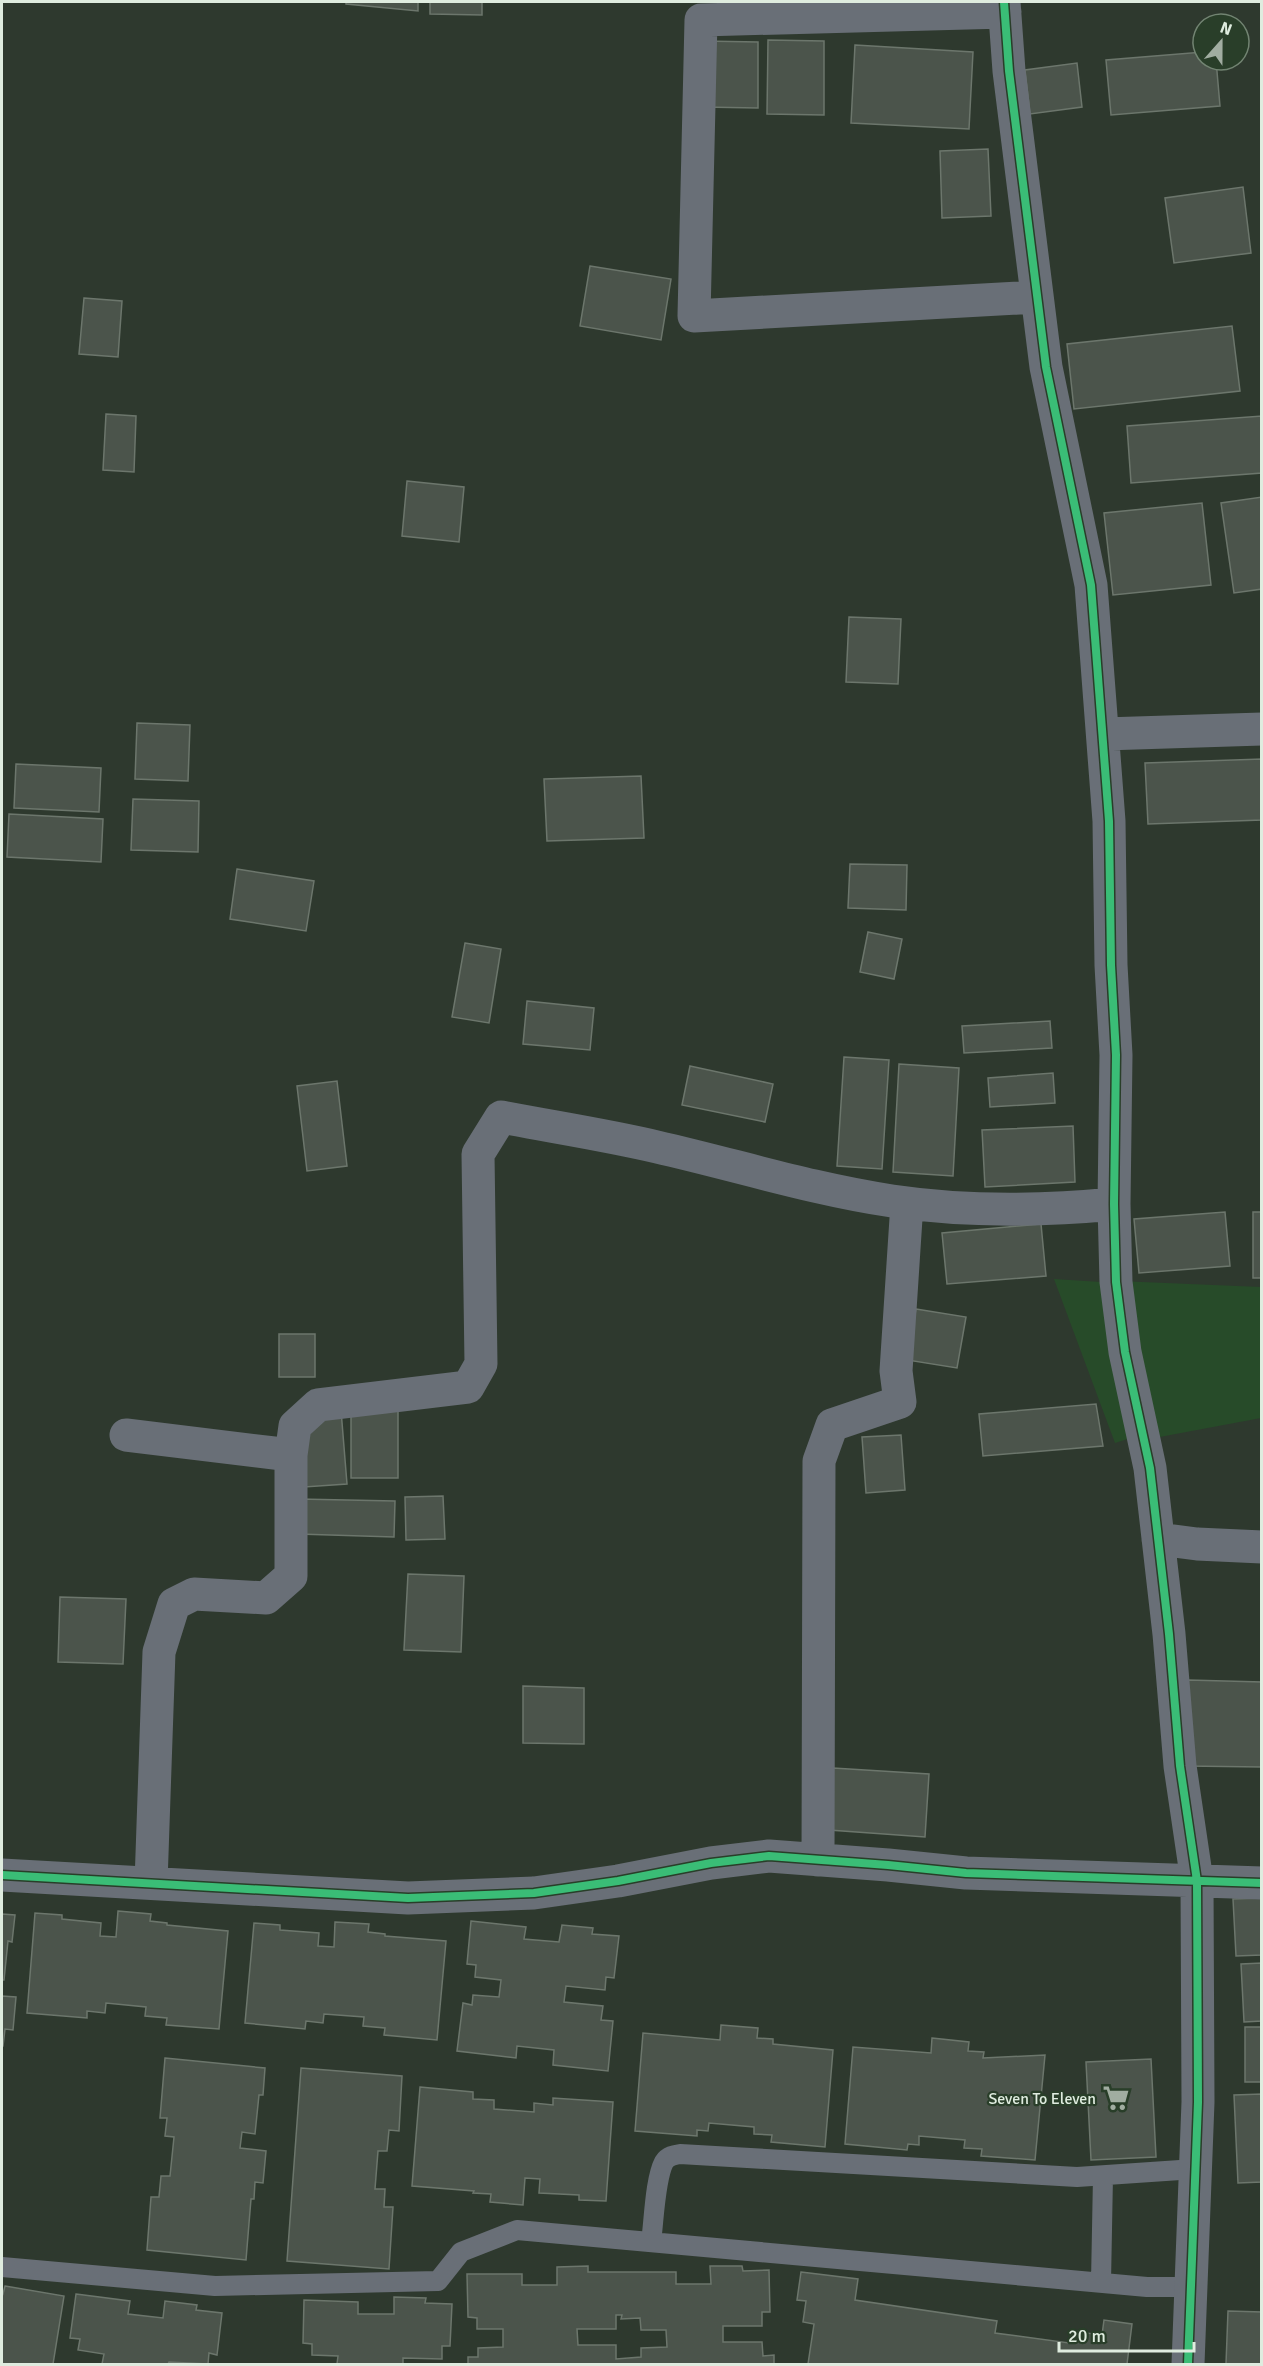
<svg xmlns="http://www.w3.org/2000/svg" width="1263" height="2366" viewBox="0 0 1263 2366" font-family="Signika,sans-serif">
	<rect width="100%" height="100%" fill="#2e392e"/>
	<!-- green -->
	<path fill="#274b29" d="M 1054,1279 L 1101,1282 L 1137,1436 L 1115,1443 Z
		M 1118,1281 L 1261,1287 L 1261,1418 L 1149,1439 Z"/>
	<!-- building -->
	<path fill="#4b544b" stroke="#6c766c" stroke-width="1.5" fill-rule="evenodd" d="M 346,2 L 418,2 L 418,11 L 346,4 Z
		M 430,2 L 482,2 L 482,15 L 430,14 Z
		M 768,40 L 824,41 L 824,115 L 767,114 Z
		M 702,41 L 758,42 L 758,108 L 702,107 Z
		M 855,45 L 973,52 L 969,129 L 851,123 Z
		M 1203,52 L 1203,60 L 1216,60 L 1220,106 L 1111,115 L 1106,60 Z
		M 1077,63 L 1082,107 L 1030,114 L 1025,70 Z
		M 988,149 L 991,216 L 942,218 L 940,151 Z
		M 1243,187 L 1251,253 L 1174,263 L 1165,198 Z
		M 590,266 L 671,279 L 661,340 L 580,326 Z
		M 84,298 L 122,301 L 118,357 L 79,354 Z
		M 1232,326 L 1240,391 L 1074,409 L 1067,344 Z
		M 106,414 L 136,416 L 134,472 L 103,470 Z
		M 1262,416 L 1262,473 L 1131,483 L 1127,426 Z
		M 407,481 L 464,487 L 459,542 L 402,536 Z
		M 1262,497 L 1262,589 L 1234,593 L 1221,503 Z
		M 1202,503 L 1211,585 L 1113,595 L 1104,513 Z
		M 849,617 L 901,619 L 898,684 L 846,682 Z
		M 137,723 L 190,725 L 188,781 L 135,779 Z
		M 1262,759 L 1262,820 L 1148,824 L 1145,763 Z
		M 16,764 L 101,768 L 99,812 L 14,808 Z
		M 641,776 L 644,838 L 547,841 L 544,779 Z
		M 133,799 L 199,801 L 198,852 L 131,850 Z
		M 9,814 L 103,819 L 101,862 L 7,857 Z
		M 850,864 L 907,865 L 906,910 L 848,908 Z
		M 237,869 L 314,881 L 306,931 L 230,919 Z
		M 868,932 L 902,939 L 894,979 L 860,972 Z
		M 465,943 L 501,949 L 489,1023 L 452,1017 Z
		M 527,1001 L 594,1008 L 590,1050 L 523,1044 Z
		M 1050,1021 L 1052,1048 L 964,1053 L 962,1026 Z
		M 844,1057 L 889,1060 L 882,1169 L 837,1166 Z
		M 899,1064 L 959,1068 L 953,1176 L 893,1172 Z
		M 690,1066 L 773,1084 L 765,1122 L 682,1105 Z
		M 1053,1073 L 1055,1103 L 990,1107 L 988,1078 Z
		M 337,1081 L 347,1166 L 307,1171 L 297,1086 Z
		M 1073,1126 L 1075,1182 L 985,1187 L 982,1130 Z
		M 1225,1212 L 1230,1266 L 1139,1273 L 1134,1219 Z
		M 1253,1212 L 1262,1212 L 1262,1278 L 1253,1278 Z
		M 1041,1224 L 1046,1276 L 947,1284 L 942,1233 Z
		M 916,1309 L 966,1317 L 957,1368 L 907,1360 Z
		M 279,1334 L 315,1334 L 315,1377 L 279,1377 Z
		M 1096,1404 L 1103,1446 L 983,1456 L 979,1414 Z
		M 398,1407 L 398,1478 L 351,1478 L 351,1408 Z
		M 341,1410 L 347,1484 L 304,1487 L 305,1429 Z
		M 901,1435 L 905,1490 L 866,1493 L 862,1437 Z
		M 443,1496 L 445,1539 L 406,1540 L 405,1497 Z
		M 298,1499 L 395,1501 L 394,1537 L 298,1534 Z
		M 408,1574 L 464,1576 L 461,1652 L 404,1650 Z
		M 60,1597 L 126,1599 L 123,1664 L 58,1662 Z
		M 1188,1680 L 1262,1682 L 1262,1767 L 1186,1766 Z
		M 523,1686 L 584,1688 L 584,1744 L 523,1743 Z
		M 833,1768 L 929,1774 L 925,1837 L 829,1830 Z
		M 1262,1898 L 1262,1955 L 1236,1956 L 1233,1899 Z
		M 118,1911 L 151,1914 L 150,1921 L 167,1923 L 167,1925 L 228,1931 L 219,2029 L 166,2025 L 167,2018 L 145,2016 L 146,2007 L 106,2003 L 105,2013 L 87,2011 L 87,2018 L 27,2013 L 35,1913 L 62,1915 L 62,1919 L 101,1923 L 100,1936 L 116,1937 Z
		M 2,1914 L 15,1915 L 12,1942 L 8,1941 L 4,1980 L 2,1980 Z
		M 471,1921 L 526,1927 L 524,1939 L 559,1942 L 562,1925 L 593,1928 L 592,1934 L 619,1936 L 614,1978 L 606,1977 L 605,1990 L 566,1986 L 564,2002 L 603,2006 L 601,2020 L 613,2021 L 608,2071 L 553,2065 L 554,2050 L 517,2046 L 516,2058 L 457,2051 L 463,2003 L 472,2005 L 473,1995 L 499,1997 L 501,1980 L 475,1977 L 476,1965 L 467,1964 Z
		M 335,1922 L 369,1924 L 368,1932 L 385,1934 L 385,1936 L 446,1941 L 437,2040 L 384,2035 L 385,2028 L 363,2026 L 364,2017 L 324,2014 L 323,2023 L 306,2021 L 305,2029 L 245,2023 L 254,1923 L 280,1925 L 280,1930 L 319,1933 L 318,1946 L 334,1947 Z
		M 1262,1963 L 1262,2021 L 1244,2022 L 1241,1964 Z
		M 2,1996 L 16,1997 L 13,2030 L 5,2029 L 3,2046 L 2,2046 Z
		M 721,2025 L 758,2028 L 757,2038 L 773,2039 L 773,2044 L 833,2050 L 825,2147 L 771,2142 L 772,2135 L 754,2134 L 754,2127 L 709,2123 L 708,2131 L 697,2130 L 697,2136 L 635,2131 L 643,2033 L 720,2040 Z
		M 1245,2027 L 1262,2027 L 1262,2082 L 1245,2082 Z
		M 932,2038 L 969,2042 L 968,2051 L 984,2052 L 983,2058 L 1045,2055 L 1035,2160 L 981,2156 L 982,2149 L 964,2148 L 965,2140 L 919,2136 L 919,2145 L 908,2144 L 907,2150 L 845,2144 L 853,2047 L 931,2053 Z
		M 165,2058 L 265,2068 L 263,2095 L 259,2095 L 255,2134 L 242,2132 L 240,2148 L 266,2151 L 263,2183 L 255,2182 L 254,2199 L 251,2199 L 246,2260 L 147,2250 L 151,2197 L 159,2197 L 161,2176 L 170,2176 L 174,2137 L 165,2136 L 167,2118 L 160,2118 Z
		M 1151,2059 L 1156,2157 L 1091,2160 L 1086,2062 Z
		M 301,2068 L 402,2076 L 399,2131 L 389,2130 L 387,2151 L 378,2151 L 375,2189 L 385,2189 L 384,2207 L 393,2207 L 389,2269 L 287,2261 Z
		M 420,2087 L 473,2092 L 473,2099 L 494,2100 L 494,2109 L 534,2112 L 534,2103 L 553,2105 L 553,2098 L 613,2102 L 606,2201 L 579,2200 L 579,2195 L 539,2193 L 540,2179 L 525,2178 L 523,2205 L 490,2202 L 491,2194 L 473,2193 L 474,2191 L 412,2186 Z
		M 1262,2094 L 1262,2182 L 1238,2183 L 1234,2095 Z
		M 588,2266 L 588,2272 L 676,2272 L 676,2284 L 711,2284 L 710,2266 L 742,2266 L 743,2271 L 769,2270 L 770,2312 L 762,2312 L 762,2326 L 723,2326 L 723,2342 L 762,2342 L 763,2356 L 774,2355 L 774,2364 L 468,2364 L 468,2357 L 478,2357 L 478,2348 L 503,2347 L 503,2329 L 477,2329 L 477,2318 L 468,2317 L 467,2274 L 522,2274 L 522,2285 L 557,2285 L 557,2267 ZM 616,2315 L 622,2315 L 621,2319 L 640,2318 L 641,2330 L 666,2330 L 667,2347 L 641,2348 L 641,2357 L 616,2359 L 616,2345 L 578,2345 L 577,2329 L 616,2329 Z
		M 801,2272 L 858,2279 L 855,2300 L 997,2321 L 995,2333 L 1069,2343 L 1071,2331 L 1102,2335 L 1104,2320 L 1132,2324 L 1127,2364 L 808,2364 L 814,2324 L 803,2322 L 806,2301 L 797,2300 Z
		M 5,2286 L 64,2296 L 53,2364 L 2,2364 L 2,2293 L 3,2294 Z
		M 76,2294 L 130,2301 L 128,2314 L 163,2318 L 165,2301 L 197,2305 L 196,2310 L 222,2313 L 217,2355 L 209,2353 L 208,2364 L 169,2362 L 168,2364 L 102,2364 L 104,2354 L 78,2350 L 80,2339 L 70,2338 Z
		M 394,2297 L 426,2298 L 425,2303 L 452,2304 L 450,2346 L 442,2346 L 442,2359 L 403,2358 L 403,2364 L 337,2364 L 338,2356 L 312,2355 L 312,2344 L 303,2343 L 304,2300 L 358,2302 L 358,2314 L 394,2314 Z
		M 1228,2311 L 1262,2312 L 1262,2364 L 1226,2364 Z"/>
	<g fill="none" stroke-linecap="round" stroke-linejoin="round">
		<!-- lane -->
		<path stroke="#696f77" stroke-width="20" d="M 651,2242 C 654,2221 655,2179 664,2162 C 668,2156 674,2155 680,2154 L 1077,2177 L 1195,2169
			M 2,2267 L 215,2286 L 438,2281 L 461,2252 L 517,2230 L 1147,2287 L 1189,2287
			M 1101,2282 L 1103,2176"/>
		<!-- street -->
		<path stroke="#696f77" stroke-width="33" d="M 1004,2 L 1009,71 L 1046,367 L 1091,585 L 1109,821 L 1111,965 L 1116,1055 L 1114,1204 L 1116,1282 L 1125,1352 L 1150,1468 L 1169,1634 L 1180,1766 L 1197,1881 L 1198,2102 L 1188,2364
			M 1005,12 L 701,20 L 694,316 L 1037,297
			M 1104,734 L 1262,729
			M 126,1435 L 291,1455 L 291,1576 L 266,1598 L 194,1594 L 174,1604 L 159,1652 L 151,1883
			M 291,1455 L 295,1426 L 318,1405 L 468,1387 L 481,1364 L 478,1154 L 501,1117 C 553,1127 606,1135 657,1147 C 736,1165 812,1189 892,1201 C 966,1212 1041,1211 1114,1204
			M 1158,1539 L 1197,1544 L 1262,1547
			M 818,1860 L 819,1461 L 832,1425 L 900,1402 L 896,1371 L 907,1203
			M 2,1875 L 408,1898 L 534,1893 L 618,1881 L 711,1863 L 769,1856 L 888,1865 L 966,1873 L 1262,1883"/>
		<!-- cycleway casing -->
		<g stroke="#293e29" stroke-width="11">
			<path id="cycleway" d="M 1004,2 L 1009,71 L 1046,367 L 1091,585 L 1109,821 L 1111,965 L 1116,1055 L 1114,1204 L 1116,1282 L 1125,1352 L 1150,1468 L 1169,1634 L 1180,1766 L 1197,1881 L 1198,2102 L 1188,2364
				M 2,1875 L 408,1898 L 534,1893 L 618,1881 L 711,1863 L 769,1856 L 888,1865 L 966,1873 L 1262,1883"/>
		</g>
		<!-- cycleway -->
		<use href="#cycleway" stroke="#3abd76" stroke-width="8"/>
	</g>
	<!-- icons -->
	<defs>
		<g id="supermarket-bare" transform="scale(2.07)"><path d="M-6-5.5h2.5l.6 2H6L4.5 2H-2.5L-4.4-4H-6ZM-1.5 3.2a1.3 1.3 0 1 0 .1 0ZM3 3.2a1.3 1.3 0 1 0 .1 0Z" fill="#a1ada1" stroke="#293e29" stroke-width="2.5" paint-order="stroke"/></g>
	</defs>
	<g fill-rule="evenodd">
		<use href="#supermarket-bare" x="1116" y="2098"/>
	</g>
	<g text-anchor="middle" stroke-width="4.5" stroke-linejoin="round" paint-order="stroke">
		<!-- poi labels -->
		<g font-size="16" fill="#dfecdf" stroke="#293e29" text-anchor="end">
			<text x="1096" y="2104">Seven To Eleven</text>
		</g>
	</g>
	<!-- border -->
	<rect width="1263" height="2366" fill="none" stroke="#dfecdf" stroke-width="6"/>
	<!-- north arrow -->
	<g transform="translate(1221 42) rotate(21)"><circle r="28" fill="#293e29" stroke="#728472" stroke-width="1.5"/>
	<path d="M0-4.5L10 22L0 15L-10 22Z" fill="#a1ada1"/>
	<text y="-9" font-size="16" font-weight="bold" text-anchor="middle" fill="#dfecdf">N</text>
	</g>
	<!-- scale -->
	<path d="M1059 2342v9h135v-9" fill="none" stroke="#dfecdf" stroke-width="3"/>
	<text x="1068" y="2342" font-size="18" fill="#dfecdf" stroke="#293e29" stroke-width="4.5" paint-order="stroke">20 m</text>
</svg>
